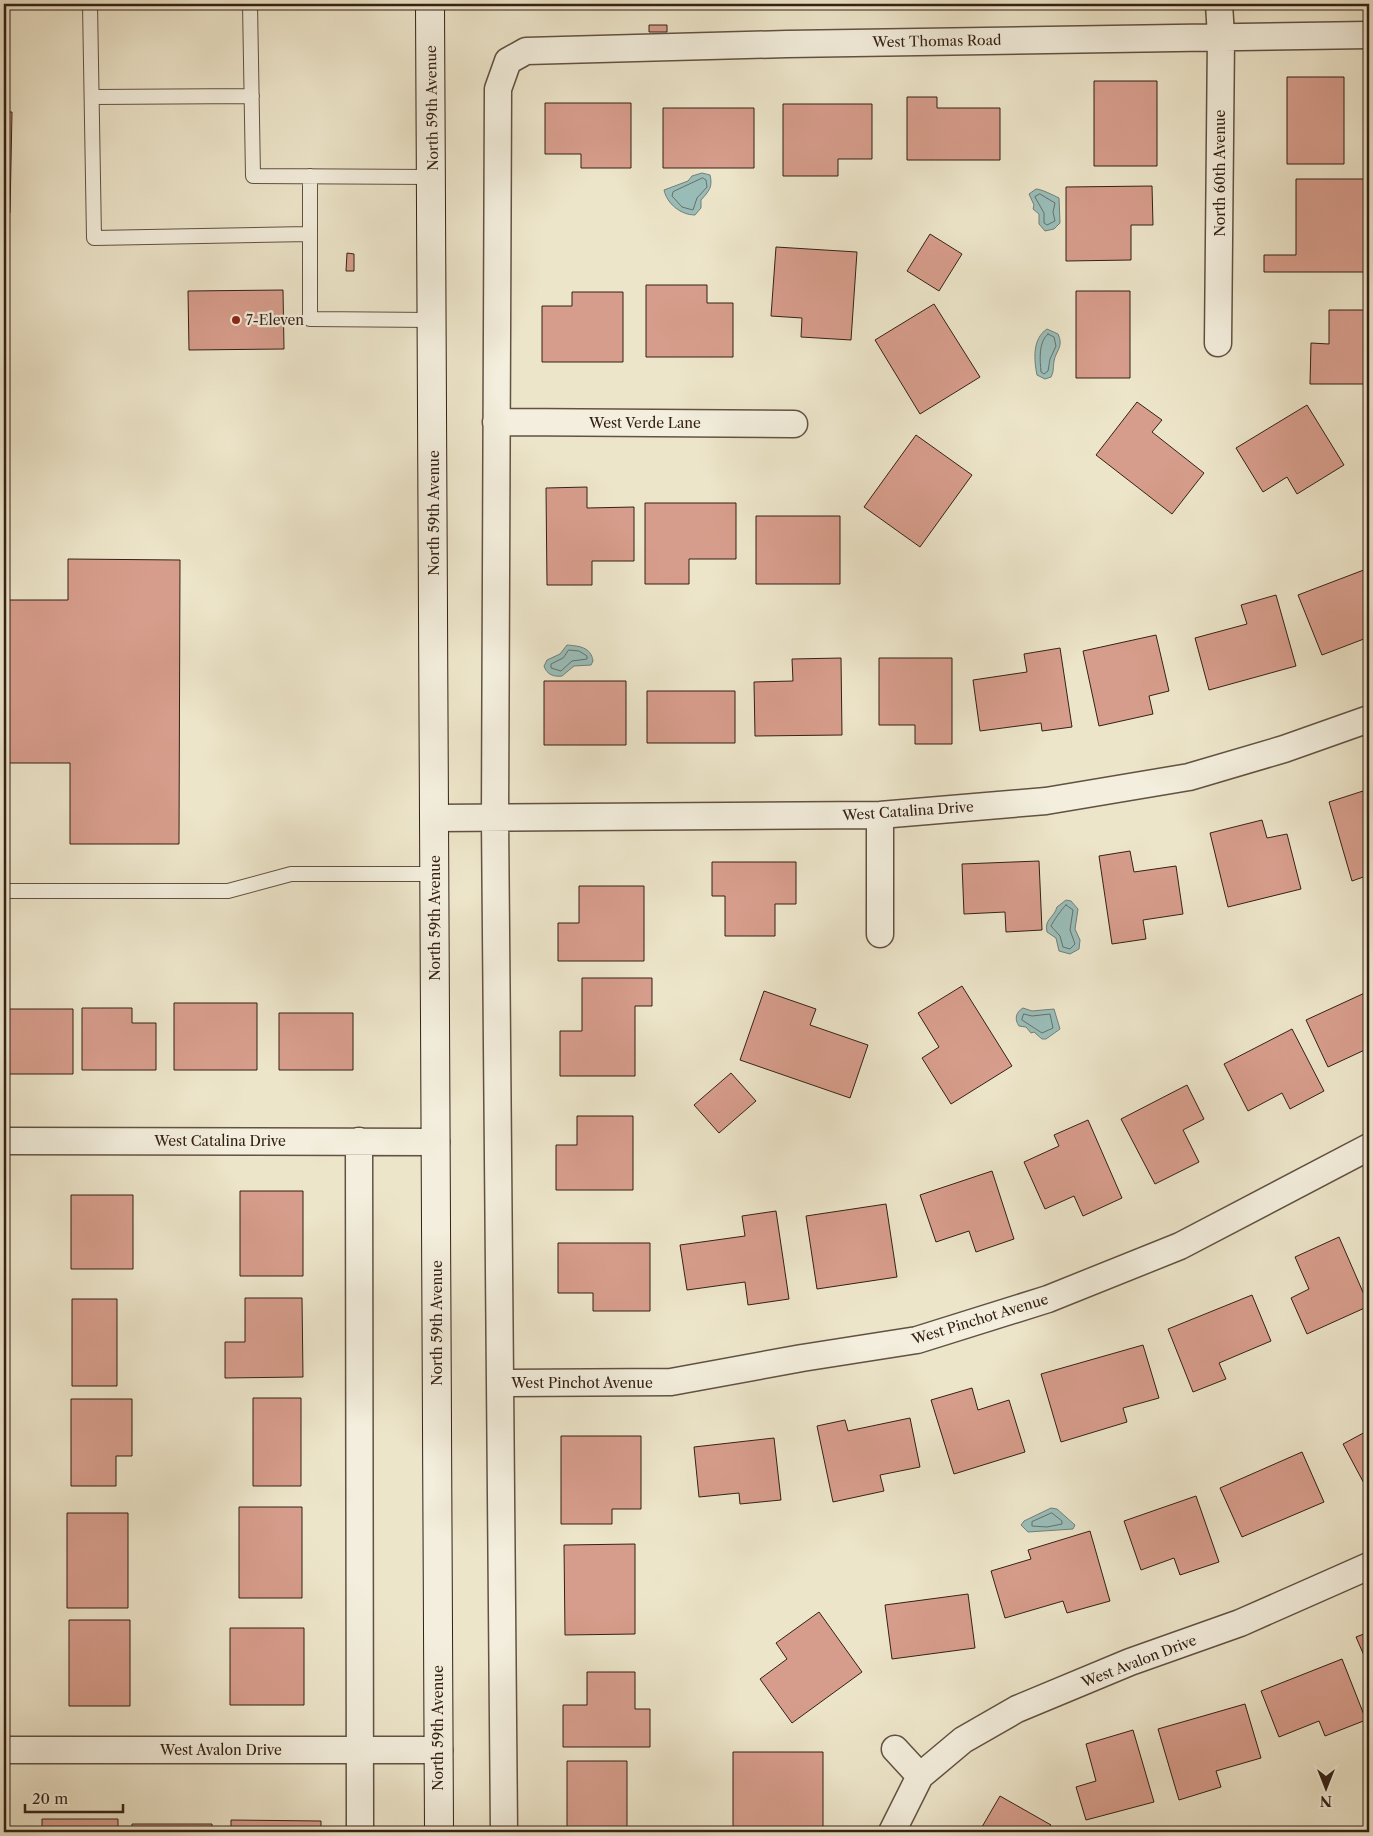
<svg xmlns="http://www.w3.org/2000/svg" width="1373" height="1836" viewBox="0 0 1373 1836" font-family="'Libre Caslon Text',serif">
	<rect width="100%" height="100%" fill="#ede5ca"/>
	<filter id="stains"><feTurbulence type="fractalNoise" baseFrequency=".004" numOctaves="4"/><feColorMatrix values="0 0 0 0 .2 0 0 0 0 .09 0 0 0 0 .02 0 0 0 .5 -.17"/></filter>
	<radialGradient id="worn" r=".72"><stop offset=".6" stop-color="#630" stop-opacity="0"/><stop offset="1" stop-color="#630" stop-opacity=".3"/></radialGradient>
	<!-- water -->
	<path fill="#9abeba" stroke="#717f78" d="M 702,173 L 710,175 C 713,187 709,191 701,200 L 701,208 L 695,215 C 681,215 667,204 664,190 L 688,181 L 692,176 Z
		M 1036,189 C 1041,189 1053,195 1059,198 L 1060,223 L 1054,229 L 1045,231 L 1039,224 L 1039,214 L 1033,209 L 1034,205 L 1029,194 Z
		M 1047,329 L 1058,334 C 1064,347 1056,350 1054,361 C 1053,368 1054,371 1051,377 L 1045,379 L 1037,375 C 1034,360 1032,339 1047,329 Z
		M 567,645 C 579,646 591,647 593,661 L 591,665 L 574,666 L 562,676 C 554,677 547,675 544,666 L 547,660 L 560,654 Z
		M 1066,900 L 1071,901 L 1078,909 L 1075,929 L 1080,940 L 1079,949 L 1070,954 L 1059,951 L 1056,938 L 1047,932 C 1044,919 1054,918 1057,907 Z
		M 1023,1008 L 1032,1011 L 1054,1009 L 1060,1029 L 1046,1039 L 1042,1039 L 1034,1032 L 1031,1033 L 1026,1027 L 1019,1026 C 1014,1019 1016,1012 1023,1008 Z
		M 1051,1508 L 1057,1509 L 1075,1525 L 1073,1529 L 1028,1532 L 1021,1525 L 1024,1521 Z"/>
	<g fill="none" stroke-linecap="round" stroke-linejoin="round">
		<!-- shore -->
		<path stroke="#677068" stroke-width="1" d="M 703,178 L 706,180 L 707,187 L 697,198 L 693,210 L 682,207 L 672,196 L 673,192 Z
			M 1040,194 L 1055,203 L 1053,212 L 1055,221 L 1047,225 L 1044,223 L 1044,213 L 1035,197 Z
			M 1048,334 L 1054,337 L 1056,346 L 1050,359 L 1048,371 L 1044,374 L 1041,372 C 1040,361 1038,342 1048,334 Z
			M 569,650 L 579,651 L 587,656 L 587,659 L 572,661 L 561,671 L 551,668 L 551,664 L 563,658 Z
			M 1066,905 L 1073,910 L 1070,930 L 1075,944 L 1070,949 L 1063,947 L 1060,936 L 1051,926 C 1052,923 1063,907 1066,905 Z
			M 1024,1014 L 1032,1016 L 1050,1014 L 1053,1028 L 1042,1033 L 1022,1020 Z
			M 1052,1513 L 1062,1521 L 1062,1524 L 1047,1527 L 1032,1526 L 1032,1522 Z"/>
	</g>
	<!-- building -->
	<path fill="#d79d8c" stroke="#342115" d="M 649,25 L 667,25 L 667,32 L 649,32 Z
		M 1287,77 L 1344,77 L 1344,164 L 1287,164 Z
		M 1094,81 L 1157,81 L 1157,166 L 1094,166 Z
		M 907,97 L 937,97 L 937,108 L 1000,108 L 1000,160 L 907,160 Z
		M 545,103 L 631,103 L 631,168 L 581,168 L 581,154 L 545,154 Z
		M 783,104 L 872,104 L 872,159 L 838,159 L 838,176 L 783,176 Z
		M 663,108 L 754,108 L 754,168 L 663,168 Z
		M 4,112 L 12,112 L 10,213 L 4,213 Z
		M 1296,179 L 1369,179 L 1369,272 L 1264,272 L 1264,255 L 1296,255 Z
		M 1152,186 L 1153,225 L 1131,225 L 1131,260 L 1066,261 L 1066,187 Z
		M 930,234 L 962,254 L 939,291 L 907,271 Z
		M 776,247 L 857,252 L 851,340 L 801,337 L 802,318 L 771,316 Z
		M 347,253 L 354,254 L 354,271 L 346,271 Z
		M 646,285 L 707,285 L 707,303 L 733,303 L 733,357 L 646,357 Z
		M 283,290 L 284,349 L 189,350 L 188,291 Z
		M 1076,291 L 1130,291 L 1130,378 L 1076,378 Z
		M 572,292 L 623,292 L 623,362 L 542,362 L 542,306 L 572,306 Z
		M 934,304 L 980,377 L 920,414 L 875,340 Z
		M 1329,310 L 1369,310 L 1369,384 L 1310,384 L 1311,343 L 1329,344 Z
		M 1137,402 L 1162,420 L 1152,432 L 1204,473 L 1172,514 L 1096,455 Z
		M 1307,405 L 1344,465 L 1297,494 L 1287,477 L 1263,492 L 1236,448 Z
		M 916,435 L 972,475 L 920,547 L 864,507 Z
		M 587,487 L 587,508 L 634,507 L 634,561 L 592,561 L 592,585 L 547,585 L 546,488 Z
		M 645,503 L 736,503 L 736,559 L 689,559 L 689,584 L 645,584 Z
		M 756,516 L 840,516 L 840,584 L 756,584 Z
		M 68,559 L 180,560 L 179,844 L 70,844 L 70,763 L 4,763 L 4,600 L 68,600 Z
		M 1369,568 L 1369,637 L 1322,655 L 1298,595 Z
		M 1276,595 L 1296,666 L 1209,690 L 1195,638 L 1247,624 L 1241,605 Z
		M 1156,635 L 1169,691 L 1149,696 L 1153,714 L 1099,726 L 1083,651 Z
		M 1060,648 L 1072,727 L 1042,731 L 1041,723 L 980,731 L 973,680 L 1027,672 L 1024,654 Z
		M 841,658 L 842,735 L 755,736 L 754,682 L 793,681 L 792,659 Z
		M 879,658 L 952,658 L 952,744 L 915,744 L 915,725 L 879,725 Z
		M 544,681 L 626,681 L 626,745 L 544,745 Z
		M 647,691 L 735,691 L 735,743 L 647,743 Z
		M 1363,791 L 1367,807 L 1369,806 L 1369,875 L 1352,881 L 1329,802 Z
		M 1262,820 L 1267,838 L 1287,834 L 1301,889 L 1228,907 L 1210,833 Z
		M 1130,851 L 1134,872 L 1176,866 L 1183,914 L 1143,920 L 1146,939 L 1112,944 L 1099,856 Z
		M 1039,861 L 1042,930 L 1006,932 L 1005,912 L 964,914 L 962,864 Z
		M 712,862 L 796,862 L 796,904 L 775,904 L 775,936 L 725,936 L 725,896 L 712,896 Z
		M 579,886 L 644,886 L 644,961 L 558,961 L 558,923 L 579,923 Z
		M 582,978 L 652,978 L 652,1006 L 635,1006 L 635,1076 L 560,1076 L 560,1031 L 582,1031 Z
		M 962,986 L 1012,1066 L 951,1104 L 922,1058 L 939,1047 L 918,1013 Z
		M 764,991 L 816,1009 L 810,1025 L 868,1045 L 850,1098 L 740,1060 Z
		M 1369,991 L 1369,1048 L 1328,1067 L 1306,1020 Z
		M 174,1003 L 257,1003 L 257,1070 L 174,1070 Z
		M 82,1008 L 132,1008 L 132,1023 L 156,1023 L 156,1070 L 82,1070 Z
		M 4,1009 L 73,1009 L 73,1074 L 4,1074 Z
		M 279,1013 L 353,1013 L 353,1070 L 279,1070 Z
		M 1292,1029 L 1324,1091 L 1290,1109 L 1282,1093 L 1248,1111 L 1224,1064 Z
		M 731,1073 L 756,1101 L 719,1133 L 694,1105 Z
		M 1187,1085 L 1204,1119 L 1183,1130 L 1199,1162 L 1155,1184 L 1121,1119 Z
		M 577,1116 L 633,1116 L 633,1190 L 556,1190 L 556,1145 L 577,1145 Z
		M 1088,1120 L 1122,1198 L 1083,1216 L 1074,1196 L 1045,1209 L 1024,1162 L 1059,1146 L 1054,1135 Z
		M 992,1171 L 1014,1239 L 976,1252 L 969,1231 L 936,1242 L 920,1195 Z
		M 240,1191 L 303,1191 L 303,1276 L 240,1276 Z
		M 71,1195 L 133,1195 L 133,1269 L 71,1269 Z
		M 886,1204 L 897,1277 L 817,1289 L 806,1216 Z
		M 776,1211 L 789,1299 L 748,1305 L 745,1282 L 687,1290 L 680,1245 L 745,1236 L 742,1216 Z
		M 1339,1237 L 1369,1306 L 1307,1334 L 1291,1298 L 1309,1289 L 1295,1257 Z
		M 558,1243 L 650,1243 L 650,1311 L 593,1311 L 593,1293 L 558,1293 Z
		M 1252,1295 L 1271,1341 L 1219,1363 L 1226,1379 L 1193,1392 L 1168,1329 Z
		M 245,1298 L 302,1298 L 303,1377 L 225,1378 L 225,1342 L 245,1342 Z
		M 72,1299 L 117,1299 L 117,1386 L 72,1386 Z
		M 1143,1345 L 1159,1398 L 1123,1408 L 1127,1422 L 1061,1442 L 1041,1374 Z
		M 972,1388 L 978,1410 L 1009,1400 L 1025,1452 L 954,1474 L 931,1400 Z
		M 253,1398 L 301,1398 L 301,1486 L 253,1486 Z
		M 71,1399 L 132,1399 L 132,1456 L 116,1456 L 116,1486 L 71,1486 Z
		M 910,1418 L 920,1467 L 880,1475 L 884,1491 L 833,1502 L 817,1426 L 845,1420 L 848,1431 Z
		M 1369,1430 L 1369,1488 L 1367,1489 L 1343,1444 Z
		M 561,1436 L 641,1436 L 641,1509 L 612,1509 L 612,1524 L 561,1524 Z
		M 774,1438 L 781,1500 L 740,1504 L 739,1493 L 699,1497 L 694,1447 Z
		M 1302,1452 L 1324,1502 L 1242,1537 L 1220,1488 Z
		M 1196,1496 L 1219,1562 L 1180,1575 L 1174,1558 L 1141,1570 L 1124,1521 Z
		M 239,1507 L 302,1507 L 302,1598 L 239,1598 Z
		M 67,1513 L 128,1513 L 128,1608 L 67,1608 Z
		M 1090,1531 L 1110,1601 L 1067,1613 L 1063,1601 L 1005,1618 L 991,1571 L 1031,1559 L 1028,1550 Z
		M 635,1544 L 635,1634 L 565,1635 L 564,1545 Z
		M 968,1594 L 975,1648 L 892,1659 L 885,1605 Z
		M 819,1612 L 862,1672 L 792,1723 L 760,1679 L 787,1659 L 776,1643 Z
		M 69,1620 L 130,1620 L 130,1706 L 69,1706 Z
		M 230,1628 L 304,1628 L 304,1705 L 230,1705 Z
		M 1369,1632 L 1369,1667 L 1356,1637 Z
		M 1342,1659 L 1366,1720 L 1325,1736 L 1319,1721 L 1279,1737 L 1261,1691 Z
		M 587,1672 L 635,1672 L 635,1709 L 650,1709 L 650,1747 L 563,1747 L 563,1705 L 587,1705 Z
		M 1245,1704 L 1261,1758 L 1216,1771 L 1221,1787 L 1179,1800 L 1158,1729 Z
		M 1133,1730 L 1154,1802 L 1086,1820 L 1076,1787 L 1096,1781 L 1086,1744 Z
		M 733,1752 L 823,1752 L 823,1832 L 733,1832 Z
		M 567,1761 L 627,1761 L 627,1832 L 567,1832 Z
		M 1000,1796 L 1051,1825 L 1046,1832 L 979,1832 Z
		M 42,1819 L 118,1819 L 118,1832 L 42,1832 Z
		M 231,1820 L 321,1821 L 321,1832 L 231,1832 Z
		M 132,1824 L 212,1824 L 212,1832 L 132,1832 Z"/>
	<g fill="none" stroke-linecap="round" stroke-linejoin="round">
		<!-- lane casing -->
		<g stroke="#625242" stroke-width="16">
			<path id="lane" d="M 90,4 L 94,238 L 308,234
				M 250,4 L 253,176 L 432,177
				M 92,97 L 252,96
				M 310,176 L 310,319 L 433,320
				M 4,891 L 228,891 L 291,874 L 435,874"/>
		</g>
		<!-- street casing -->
		<g stroke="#625242" stroke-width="29">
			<path id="street" d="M 1218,343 L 1221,36 L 1219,4
				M 496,422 L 794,424
				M 880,815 L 880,934
				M 435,818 L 880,815 L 1046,801 L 1189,777 L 1284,749 L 1369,719
				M 4,1141 L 436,1142
				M 359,1141 L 360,1832
				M 501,1383 L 671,1382 L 802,1358 L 917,1340 L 1048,1299 L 1180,1246 L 1369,1147
				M 895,1749 L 920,1776
				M 4,1750 L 439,1750
				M 504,1832 L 495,819 L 498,89 L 508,61 L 526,51 L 787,44 L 1369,35
				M 892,1832 L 920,1776 L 963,1740 L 1017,1709 L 1130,1662 L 1240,1623 L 1369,1566"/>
		</g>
		<!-- secondary casing -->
		<g stroke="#342115" stroke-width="30">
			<path id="secondary" d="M 430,4 L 439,1832"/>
		</g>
		<!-- lane -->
		<use href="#lane" stroke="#f3eedd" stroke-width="14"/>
		<!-- street -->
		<use href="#street" stroke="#f3eedd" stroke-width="26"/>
		<!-- secondary -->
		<use href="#secondary" stroke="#f3eedd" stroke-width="28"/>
	</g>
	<!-- markers -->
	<circle fill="#8f2418" stroke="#f3eedd" stroke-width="2" cx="236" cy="320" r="5"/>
	<g text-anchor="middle" stroke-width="4.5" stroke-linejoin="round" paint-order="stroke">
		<!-- street labels -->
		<g font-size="14" fill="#342115" stroke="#f3eedd">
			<text transform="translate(937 41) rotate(-1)" y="5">West Thomas Road</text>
			<text transform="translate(432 108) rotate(-91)" y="5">North 59th Avenue</text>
			<text transform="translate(1220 173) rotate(-90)" y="5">North 60th Avenue</text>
			<text x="645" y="428">West Verde Lane</text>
			<text transform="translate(434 513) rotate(-90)" y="5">North 59th Avenue</text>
			<text transform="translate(908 811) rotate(-4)" y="5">West Catalina Drive</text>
			<text transform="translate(435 918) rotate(-90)" y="5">North 59th Avenue</text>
			<text x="220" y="1146">West Catalina Drive</text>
			<text transform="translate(980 1319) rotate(-17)" y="5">West Pinchot Avenue</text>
			<text transform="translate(437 1323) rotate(-90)" y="5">North 59th Avenue</text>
			<text x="582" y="1388">West Pinchot Avenue</text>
			<text transform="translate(1139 1661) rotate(-21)" y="5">West Avalon Drive</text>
			<text transform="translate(438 1728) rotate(-90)" y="5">North 59th Avenue</text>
			<text x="221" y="1755">West Avalon Drive</text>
		</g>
		<!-- poi labels -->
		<g font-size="14" fill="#342115" stroke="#f3eedd" text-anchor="start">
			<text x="246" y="325">7-Eleven</text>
		</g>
	</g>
	<!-- margin -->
	<rect width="1373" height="1836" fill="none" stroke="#ede5ca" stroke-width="20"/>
	<rect x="5" y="5" width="1363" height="1826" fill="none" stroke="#342115" stroke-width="2.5"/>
	<rect x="10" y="10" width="1353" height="1816" fill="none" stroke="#342115"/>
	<!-- north arrow -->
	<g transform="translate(1326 1788) rotate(180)" stroke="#f3eedd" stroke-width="4" paint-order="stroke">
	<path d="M0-4L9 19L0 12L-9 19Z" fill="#342115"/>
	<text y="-8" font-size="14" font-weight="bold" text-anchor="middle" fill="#342115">N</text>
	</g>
	<!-- scale -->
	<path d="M25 1804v8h98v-8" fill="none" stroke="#342115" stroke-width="2.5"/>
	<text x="32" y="1804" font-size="15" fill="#342115" stroke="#f3eedd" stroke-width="4" paint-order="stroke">20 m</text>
	<rect width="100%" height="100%" filter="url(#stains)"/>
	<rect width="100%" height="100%" fill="url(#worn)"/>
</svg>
